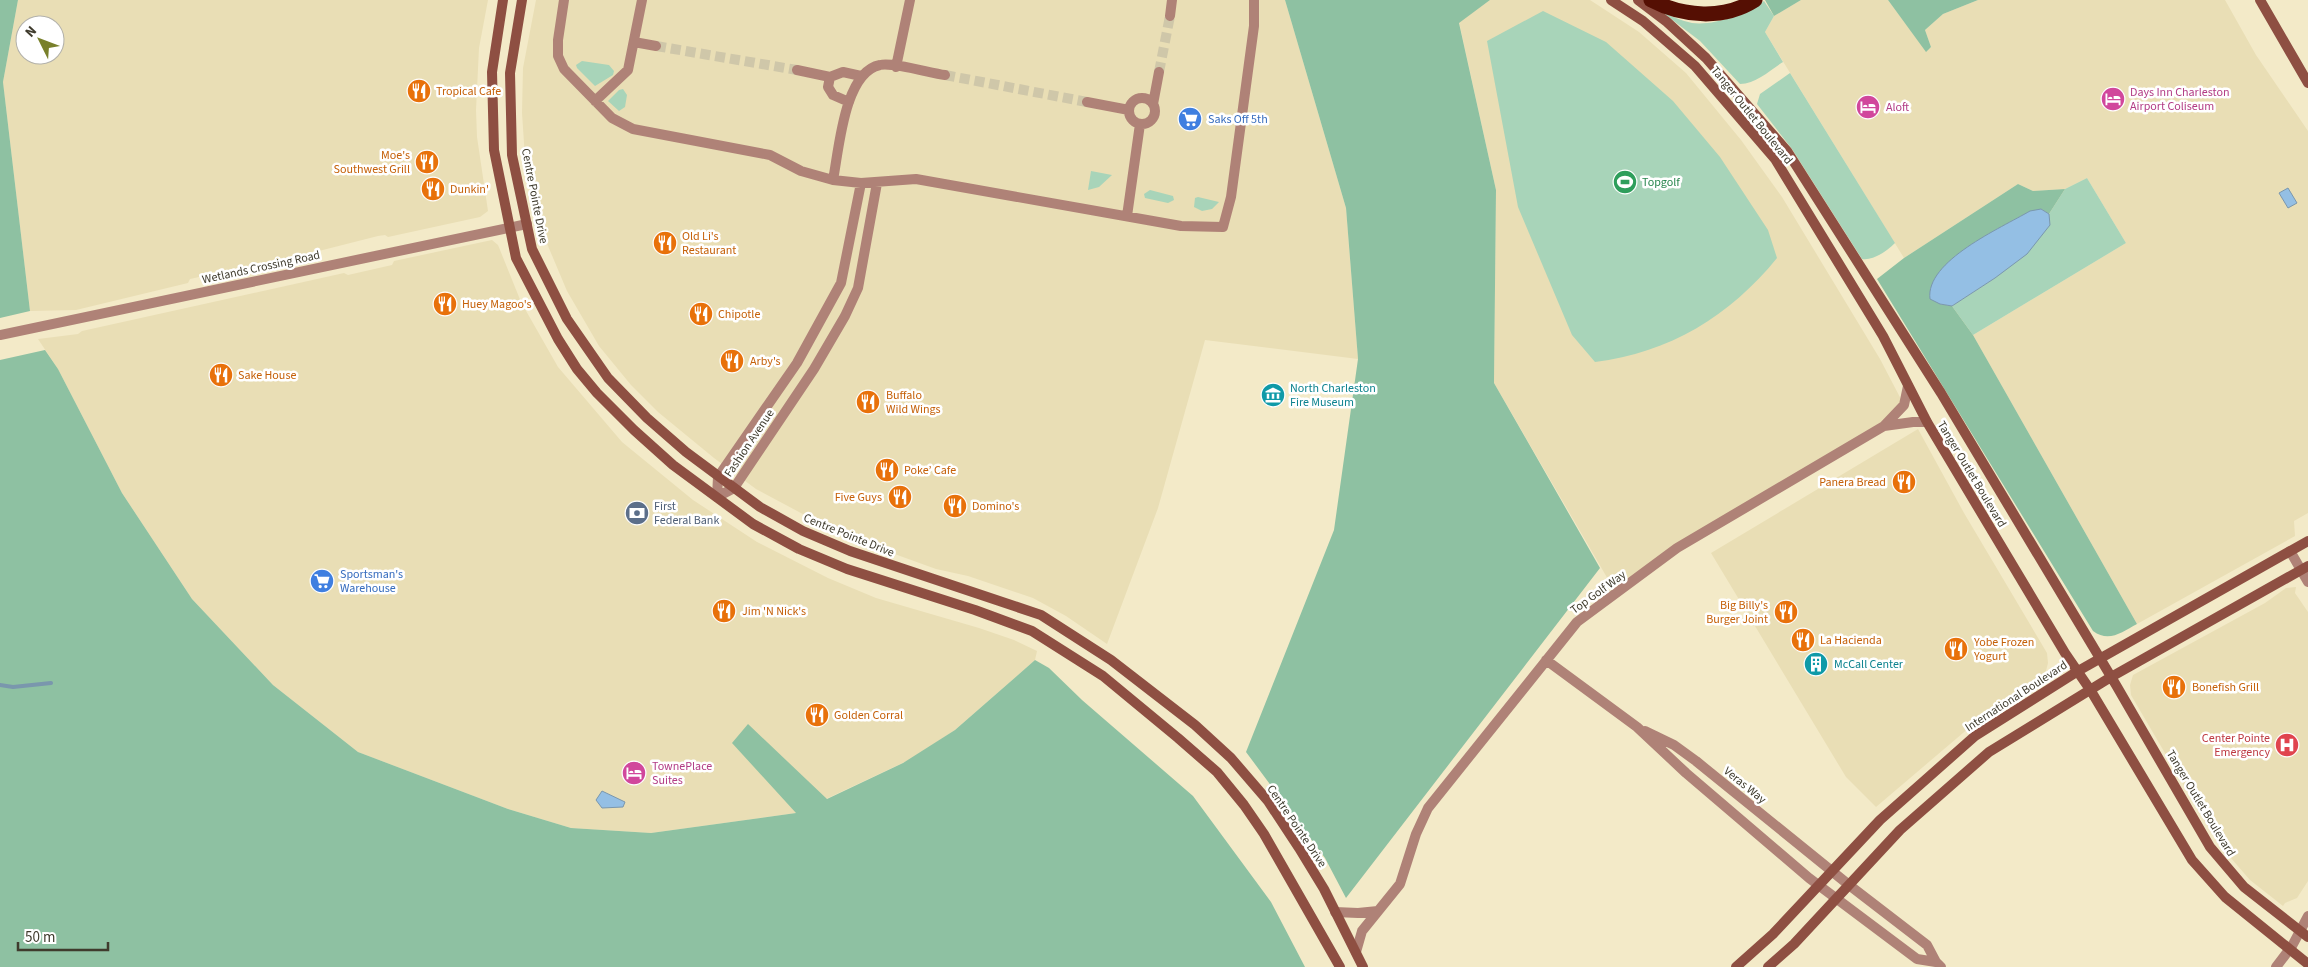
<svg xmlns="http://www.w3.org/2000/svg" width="2308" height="967" viewBox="0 0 2308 967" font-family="'Source Sans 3',sans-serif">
	<rect width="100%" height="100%" fill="#f3eac8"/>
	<!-- built -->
	<path fill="#e9deb5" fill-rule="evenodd" d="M 18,0 L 488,0 L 479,48 L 476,110 L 477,137 L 488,211 L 480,217 L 388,237 L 385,235 L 378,236 L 236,272 L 230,270 L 190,279 L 188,283 L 76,310 L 30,311 L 3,82 ZM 25,25 L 55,25 L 55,55 L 25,55 Z
		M 536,0 L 1285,0 L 1346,208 L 1358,359 L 1205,340 L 1158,508 L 1107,644 L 1066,616 L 1033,598 L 968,576 L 936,569 L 842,535 L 756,489 L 714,458 L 658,412 L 631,385 L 599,346 L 567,291 L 540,227 L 525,158 L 522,113 L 523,68 Z
		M 1490,0 L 1590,0 L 1639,32 L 1686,73 L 1741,140 L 1782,197 L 1880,359 L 1904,405 L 1884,426 L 1677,548 L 1616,593 L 1494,383 L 1496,190 L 1459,22 Z
		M 1801,0 L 1888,0 L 1926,51 L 1931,47 L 1925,30 L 1943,14 L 1978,0 L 2225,0 L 2256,55 L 2308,131 L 2308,513 L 2294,521 L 2295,536 L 2137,624 L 1973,335 L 2126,243 L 2087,178 L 2065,189 L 2033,191 L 2018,184 L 1904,258 L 1765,32 L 1774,16 Z
		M 492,240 L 498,245 L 521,302 L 558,367 L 622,442 L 693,500 L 757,542 L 828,578 L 876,598 L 979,628 L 1014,640 L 1037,651 L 1035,660 L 955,730 L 911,759 L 796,813 L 651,833 L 571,828 L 508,809 L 358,752 L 273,685 L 192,599 L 122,493 L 58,369 L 38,339 L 78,334 L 82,331 L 344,273 L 348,275 L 392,265 L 394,261 Z
		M 1918,429 L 1964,513 L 2047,653 L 2048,663 L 2046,671 L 2039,679 L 1970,727 L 1876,807 L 1846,777 L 1711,553 Z
		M 2296,587 L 2295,593 L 2308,612 L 2308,881 L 2297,898 L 2285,903 L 2283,906 L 2250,880 L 2217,842 L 2131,695 L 2130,685 L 2133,675 L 2265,603 L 2286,588 Z"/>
	<!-- green -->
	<path fill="#a8d4b9" d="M 1764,1 L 1774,16 L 1765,32 L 1783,62 C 1770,70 1756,84 1740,84 L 1700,41 L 1662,12 C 1671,16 1682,21 1692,23 C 1714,26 1746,14 1764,1 Z
		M 1543,11 L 1606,42 L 1673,101 L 1720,157 L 1768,230 L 1777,258 C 1730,316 1669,353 1595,362 L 1572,335 L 1518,207 L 1487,41 Z
		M 582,61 L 609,65 L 614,71 L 613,75 L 595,86 L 577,68 L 576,65 Z
		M 1790,73 L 1895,243 C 1887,251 1873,261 1862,259 L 1792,149 L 1757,104 L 1760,94 Z
		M 623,89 L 627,95 L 625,107 L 619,111 L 608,101 L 619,90 Z
		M 1091,171 L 1112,175 L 1099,187 L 1088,190 Z
		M 2087,178 L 2126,243 L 1973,335 L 1952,306 L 1995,278 L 2049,225 L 2049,214 L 2065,189 Z
		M 1150,190 L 1173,196 L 1174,200 L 1168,203 L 1145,198 L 1144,194 Z
		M 1198,197 L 1219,202 L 1212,209 L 1202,211 L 1194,207 L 1195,198 Z"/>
	<!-- forest -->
	<path fill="#8ec1a2" d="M 0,0 L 18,0 L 3,82 L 30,311 L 0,318 Z
		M 1285,0 L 1490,0 L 1459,23 L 1496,190 L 1494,383 L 1600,568 L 1346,898 L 1325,858 L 1246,752 L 1334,530 L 1358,359 L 1346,208 Z
		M 1765,0 L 1801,0 L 1774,16 Z
		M 1888,0 L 1978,0 L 1943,14 L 1925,30 L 1931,47 L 1926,52 Z
		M 2018,184 L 2033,191 L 2065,189 L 2049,214 L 2041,209 L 1940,304 L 1952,306 L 1973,335 L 2137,624 C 2122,632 2109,643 2093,631 L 1877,279 L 1904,258 Z
		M 45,350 L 58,369 L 122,493 L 192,599 L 273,685 L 358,752 L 508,809 L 571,828 L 651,833 L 796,813 L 732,743 L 748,724 L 827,799 L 903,763 L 955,730 L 1035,660 L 1049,668 L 1082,700 L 1193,796 L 1271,902 L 1305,967 L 0,967 L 0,360 Z"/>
	<!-- water -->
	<path fill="#94bfe4" stroke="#7a97ad" d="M 2288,188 L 2297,203 L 2288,208 L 2279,193 Z
		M 2041,209 L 2049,214 L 2050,225 L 2027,254 L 1995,278 L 1952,306 L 1940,304 L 1930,299 C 1925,261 2001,228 2030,211 Z
		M 602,791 L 625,802 L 623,807 L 602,808 L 596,800 Z"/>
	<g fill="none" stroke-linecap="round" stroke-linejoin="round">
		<!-- stream -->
		<path stroke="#7a97ad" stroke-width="4" d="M 0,685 L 13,687 L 51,683"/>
		<!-- street-tunnel -->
		<path stroke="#cfc7a9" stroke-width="10" stroke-dasharray="10 5" stroke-linecap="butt" d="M 656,46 L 797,70
			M 1159,72 L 1170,16
			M 945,75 L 1087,102"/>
		<!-- street -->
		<path stroke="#af8277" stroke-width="10" d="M 564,0 L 558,40 L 558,56 L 564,69 L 612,118 L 633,129 L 770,155 L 801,171 L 833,180 L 861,183 L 916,179 L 1181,226 L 1223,227 L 1231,197 L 1254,26 L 1254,0
			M 1170,16 L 1172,0
			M 634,42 L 656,46
			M 896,67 L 910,0
			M 797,70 L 830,77 L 843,72 L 861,76
			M 830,77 L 828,87 L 833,95 L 849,102
			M1129 111a13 13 0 1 1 26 0a13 13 0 1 1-26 0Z
			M 595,101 L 628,70 L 642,0
			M 1087,102 L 1129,110
			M 1153,104 L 1159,72
			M 833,180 C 839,150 844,72 880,65 C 893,62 930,73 945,75
			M 1127,216 L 1140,124
			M 0,335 L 527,224
			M 1884,426 L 1913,422 L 1927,422
			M 717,497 L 734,488 L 814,369 L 845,316 L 858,288 L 877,183
			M 717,497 L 718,477 L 797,363 L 841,283 L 861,183
			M 2290,551 L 2308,582
			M 1546,660 L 1637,727 L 1686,773 L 1809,878 L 1917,959 L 1936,962
			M 1645,731 L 1674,745 L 1696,761 L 1849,885 L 1927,945 L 1936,962 L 1941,967
			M 1335,912 L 1358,913 L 1378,911
			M 1356,952 L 1362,931 L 1400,884 L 1416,834 L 1428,808 L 1577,622 L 1677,548 L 1884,426 L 1904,405 L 1908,386
			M 2276,967 L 2292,946 L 2308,916"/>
		<!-- secondary -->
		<path stroke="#8e4f42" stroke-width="10" d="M 503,0 L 492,72 L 494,150 L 516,258 L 558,339 L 577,369 L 597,393 L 634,430 L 673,465 L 753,524 L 799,549 L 847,569 L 975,610 L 1032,631 L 1103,676 L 1178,738 L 1217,772 L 1244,805 L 1264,834 L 1340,967
			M 522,0 L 510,73 L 512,155 L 532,249 L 567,319 L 608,378 L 647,418 L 686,452 L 760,507 L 803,531 L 850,551 L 1041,615 L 1111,660 L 1195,725 L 1231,758 L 1268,801 L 1299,848 L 1324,889 L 1363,967
			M 1611,0 L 1643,21 L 1695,66 L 1775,159 L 1883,336 L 1927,422 L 2065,653 L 2091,691 L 2192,860 L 2225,897 L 2308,964
			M 1638,0 L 1667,22 L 1706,58 L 1787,151 L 1941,393 L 2116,685 L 2210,847 L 2244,887 L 2308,937
			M 2260,0 L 2308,83
			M 1736,967 L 1773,934 L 1880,820 L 1975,736 L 2078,671 L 2308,541
			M 1768,967 L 1794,944 L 1900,830 L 1989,752 L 2111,677 L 2308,566"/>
		<!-- highway -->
		<path stroke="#550f03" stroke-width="15" d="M 1651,0 C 1683,17 1724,20 1755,0"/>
	</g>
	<!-- icons -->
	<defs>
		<g id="restaurant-disc" transform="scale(1.25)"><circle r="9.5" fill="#e8710a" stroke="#fff"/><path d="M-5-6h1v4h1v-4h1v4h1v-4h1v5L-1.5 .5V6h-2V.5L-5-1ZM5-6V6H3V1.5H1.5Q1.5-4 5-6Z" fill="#fff"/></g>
		<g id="hotel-disc" transform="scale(1.25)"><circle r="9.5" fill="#d1479c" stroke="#fff"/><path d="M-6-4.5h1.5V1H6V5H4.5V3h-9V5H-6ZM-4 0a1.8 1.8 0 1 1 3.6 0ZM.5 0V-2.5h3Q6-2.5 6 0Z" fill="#fff"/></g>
		<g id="supermarket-disc" transform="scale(1.25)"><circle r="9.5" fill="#3f7fe0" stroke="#fff"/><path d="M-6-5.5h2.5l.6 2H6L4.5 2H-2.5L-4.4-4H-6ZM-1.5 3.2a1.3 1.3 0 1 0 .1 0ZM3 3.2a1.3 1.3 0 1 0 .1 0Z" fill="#fff"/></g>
		<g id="stadium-disc" transform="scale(1.25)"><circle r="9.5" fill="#2e9e5b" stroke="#fff"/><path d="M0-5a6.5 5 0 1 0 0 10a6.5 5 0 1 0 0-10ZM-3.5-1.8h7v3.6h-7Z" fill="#fff"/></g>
		<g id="museum-disc" transform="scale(1.25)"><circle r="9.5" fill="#0f9aa8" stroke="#fff"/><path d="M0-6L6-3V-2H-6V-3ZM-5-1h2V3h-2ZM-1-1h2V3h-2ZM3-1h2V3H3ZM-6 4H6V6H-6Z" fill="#fff"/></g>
		<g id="bank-disc" transform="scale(1.25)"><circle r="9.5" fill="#5c6f8a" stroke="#fff"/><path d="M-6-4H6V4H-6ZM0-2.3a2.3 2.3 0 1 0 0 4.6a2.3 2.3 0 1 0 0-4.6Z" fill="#fff"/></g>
		<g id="building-disc" transform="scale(1.25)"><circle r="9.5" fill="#0f9aa8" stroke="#fff"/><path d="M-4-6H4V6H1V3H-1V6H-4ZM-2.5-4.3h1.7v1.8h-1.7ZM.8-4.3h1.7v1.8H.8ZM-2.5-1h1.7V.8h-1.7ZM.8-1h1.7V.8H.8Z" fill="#fff"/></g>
		<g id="hospital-disc" transform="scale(1.25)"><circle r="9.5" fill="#e0444e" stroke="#fff"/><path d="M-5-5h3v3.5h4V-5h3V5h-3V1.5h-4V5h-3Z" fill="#fff"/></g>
	</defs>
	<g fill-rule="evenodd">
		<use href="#restaurant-disc" x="419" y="91"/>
		<use href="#hotel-disc" x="2113" y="99"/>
		<use href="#hotel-disc" x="1868" y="107"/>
		<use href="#supermarket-disc" x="1190" y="119"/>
		<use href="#restaurant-disc" x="427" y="162"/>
		<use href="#stadium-disc" x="1625" y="182"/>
		<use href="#restaurant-disc" x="433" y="189"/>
		<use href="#restaurant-disc" x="665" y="243"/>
		<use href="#restaurant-disc" x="445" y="304"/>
		<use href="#restaurant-disc" x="701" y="314"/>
		<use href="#restaurant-disc" x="732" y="361"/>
		<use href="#restaurant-disc" x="221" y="375"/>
		<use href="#museum-disc" x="1273" y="395"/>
		<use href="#restaurant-disc" x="868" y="402"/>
		<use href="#restaurant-disc" x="887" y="470"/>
		<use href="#restaurant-disc" x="1904" y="482"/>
		<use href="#restaurant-disc" x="900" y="497"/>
		<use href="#restaurant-disc" x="955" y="506"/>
		<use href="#bank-disc" x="637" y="513"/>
		<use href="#supermarket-disc" x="322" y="581"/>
		<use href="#restaurant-disc" x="724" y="611"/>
		<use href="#restaurant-disc" x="1786" y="612"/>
		<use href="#restaurant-disc" x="1803" y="640"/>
		<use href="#restaurant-disc" x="1956" y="649"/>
		<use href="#building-disc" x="1816" y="664"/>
		<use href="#restaurant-disc" x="2174" y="687"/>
		<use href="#restaurant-disc" x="817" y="715"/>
		<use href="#hospital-disc" x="2287" y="745"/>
		<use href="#hotel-disc" x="634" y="773"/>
	</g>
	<g text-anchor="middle" stroke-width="5" stroke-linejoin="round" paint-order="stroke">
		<!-- food labels -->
		<g font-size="12" fill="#c56008" stroke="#fff" text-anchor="start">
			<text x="436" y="95">Tropical Cafe</text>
			<text x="410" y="159" text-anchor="end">Moe's<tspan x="410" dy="14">Southwest Grill</tspan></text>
			<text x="450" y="193">Dunkin'</text>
			<text x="682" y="240">Old Li's<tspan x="682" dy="14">Restaurant</tspan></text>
			<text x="462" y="308">Huey Magoo's</text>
			<text x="718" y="318">Chipotle</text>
			<text x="750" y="365">Arby's</text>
			<text x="238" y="379">Sake House</text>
			<text x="886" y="399">Buffalo<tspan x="886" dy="14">Wild Wings</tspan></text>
			<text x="904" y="474">Poke’ Cafe</text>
			<text x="1886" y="486" text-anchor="end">Panera Bread</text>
			<text x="882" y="501" text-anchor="end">Five Guys</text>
			<text x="972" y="510">Domino's</text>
			<text x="1768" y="609" text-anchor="end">Big Billy's<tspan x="1768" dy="14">Burger Joint</tspan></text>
			<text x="742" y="615">Jim 'N Nick's</text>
			<text x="1820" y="644">La Hacienda</text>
			<text x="1974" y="646">Yobe Frozen<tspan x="1974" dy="14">Yogurt</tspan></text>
			<text x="2192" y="691">Bonefish Grill</text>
			<text x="834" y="719">Golden Corral</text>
		</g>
		<!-- hotel labels -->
		<g font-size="12" fill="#b23c85" stroke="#fff" text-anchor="start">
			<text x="2130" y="96">Days Inn Charleston<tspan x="2130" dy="14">Airport Coliseum</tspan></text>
			<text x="1886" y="111">Aloft</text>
			<text x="652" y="770">TownePlace<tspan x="652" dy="14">Suites</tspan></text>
		</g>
		<!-- street labels -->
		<g font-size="12" fill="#3f3b2d" stroke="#fff">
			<text transform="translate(1752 115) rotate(51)" y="4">Tanger Outlet Boulevard</text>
			<text transform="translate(535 196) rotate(79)" y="4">Centre Pointe Drive</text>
			<text transform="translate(261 267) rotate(-12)" y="4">Wetlands Crossing Road</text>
			<text transform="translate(749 443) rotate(-56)" y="4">Fashion Avenue</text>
			<text transform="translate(1972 474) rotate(59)" y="4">Tanger Outlet Boulevard</text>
			<text transform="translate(849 535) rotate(22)" y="4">Centre Pointe Drive</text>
			<text transform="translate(1598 592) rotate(-36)" y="4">Top Golf Way</text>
			<text transform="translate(2016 696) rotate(-33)" y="4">International Boulevard</text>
			<text transform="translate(1745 785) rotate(39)" y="4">Veras Way</text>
			<text transform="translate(2201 803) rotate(59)" y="4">Tanger Outlet Boulevard</text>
			<text transform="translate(1297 826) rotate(56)" y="4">Centre Pointe Drive</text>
		</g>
		<!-- shop labels -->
		<g font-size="12" fill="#366cbe" stroke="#fff" text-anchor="start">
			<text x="1208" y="123">Saks Off 5th</text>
			<text x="340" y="578">Sportsman's<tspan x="340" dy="14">Warehouse</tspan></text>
		</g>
		<!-- leisure labels -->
		<g font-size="12" fill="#27864d" stroke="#fff" text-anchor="start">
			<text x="1642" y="186">Topgolf</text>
		</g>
		<!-- culture labels -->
		<g font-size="12" fill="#0d838f" stroke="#fff" text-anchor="start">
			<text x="1290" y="392">North Charleston<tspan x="1290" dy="14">Fire Museum</tspan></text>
			<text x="1834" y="668">McCall Center</text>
		</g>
		<!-- service labels -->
		<g font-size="12" fill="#4e5e75" stroke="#fff" text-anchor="start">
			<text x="654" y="510">First<tspan x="654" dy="14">Federal Bank</tspan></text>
		</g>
		<!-- health labels -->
		<g font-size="12" fill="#be3a42" stroke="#fff" text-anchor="end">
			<text x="2270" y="742">Center Pointe<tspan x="2270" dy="14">Emergency</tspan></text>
		</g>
	</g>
	<!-- north arrow -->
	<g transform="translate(40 40) rotate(312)"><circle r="24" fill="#ffffff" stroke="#b2b1ab"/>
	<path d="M0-4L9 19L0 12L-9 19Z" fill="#79802b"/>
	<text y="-8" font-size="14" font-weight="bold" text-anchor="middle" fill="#3f3b2d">N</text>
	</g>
	<!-- scale -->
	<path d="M18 942v8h90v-8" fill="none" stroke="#3f3b2d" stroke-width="2.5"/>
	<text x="25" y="942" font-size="15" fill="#3f3b2d" stroke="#ffffff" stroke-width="4" paint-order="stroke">50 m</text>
</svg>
